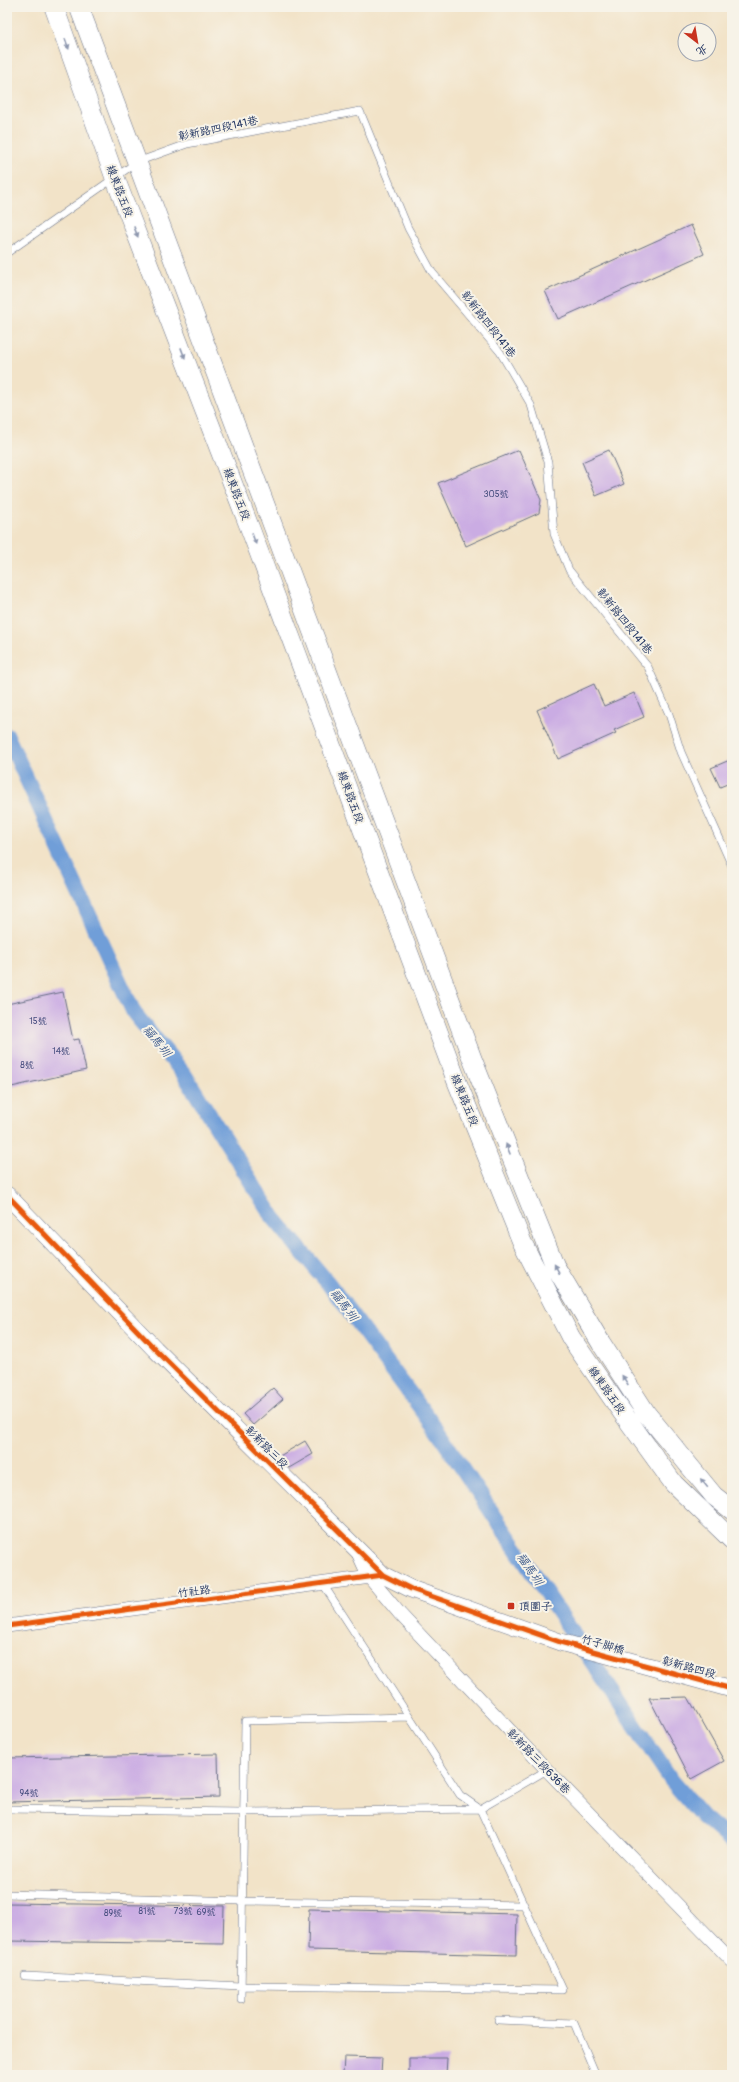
<svg xmlns="http://www.w3.org/2000/svg" width="739" height="2082" viewBox="0 0 739 2082" font-family="Pangolin,'LXGW WenKai TC',sans-serif">
	<rect width="100%" height="100%" fill="#f7f3e8"/>
	<filter id="ink" filterUnits="userSpaceOnUse"><feTurbulence type="fractalNoise" baseFrequency=".025" numOctaves="2"/><feDisplacementMap in="SourceGraphic" scale="8" xChannelSelector="R" yChannelSelector="G"/><feConvolveMatrix kernelMatrix="1 2 1 2 8 2 1 2 1" color-interpolation-filters="sRGB"/></filter>
	<filter id="wash" filterUnits="userSpaceOnUse"><feTurbulence type="fractalNoise" baseFrequency=".012" numOctaves="4" result="noise"/><feDisplacementMap in="SourceGraphic" scale="16" xChannelSelector="R" yChannelSelector="G"/><feGaussianBlur stdDeviation="0.9" result="paint"/><feColorMatrix in="noise" values="0 0 0 0 0 0 0 0 0 0 0 0 0 0 0 0 0 1.4 0 .05"/><feComposite in="paint" operator="in"/></filter>
	<g filter="url(#wash)">
		<rect width="100%" height="100%" fill="#f2e3c8"/>
		<g fill="none" stroke-linecap="round" stroke-linejoin="round">
			<!-- canal -->
			<path stroke="#6f9ed8" stroke-width="16" d="M 7,736 L 134,1013 L 184,1074 L 273,1217 L 328,1283 L 434,1426 L 672,1781 L 703,1817 L 732,1842"/>
		</g>
		<g id="blocks">
			<!-- building -->
			<path fill="#caace3" d="M 691,225 L 704,254 L 558,319 L 545,291 Z
				M 519,450 L 541,500 L 539,513 L 466,546 L 438,483 Z
				M 609,450 L 624,484 L 596,496 L 582,462 Z
				M 594,684 L 604,706 L 634,693 L 644,717 L 614,730 L 616,733 L 558,759 L 537,710 Z
				M 732,759 L 732,782 L 720,787 L 711,768 Z
				M 63,992 L 73,1040 L 79,1039 L 86,1070 L 7,1088 L 7,1004 Z
				M 273,1388 L 283,1399 L 253,1425 L 243,1414 Z
				M 305,1441 L 313,1454 L 289,1468 L 278,1457 Z
				M 688,1697 L 724,1761 L 691,1779 L 649,1698 Z
				M 218,1754 L 219,1797 L 7,1802 L 7,1758 Z
				M 7,1903 L 224,1906 L 223,1944 L 7,1941 Z
				M 309,1909 L 517,1914 L 516,1955 L 308,1950 Z
				M 344,2057 L 382,2058 L 381,2075 L 343,2075 Z
				M 409,2058 L 447,2058 L 446,2075 L 409,2075 Z"/>
		</g>
	</g>
	<g filter="url(#ink)">
		<use href="#blocks" fill-opacity="0" stroke="#666e83" stroke-width="1"/>
		<g fill="none" stroke-linecap="round" stroke-linejoin="round">
			<!-- service casing -->
			<g stroke="#666e83" stroke-width="8">
				<path id="service" d="M 7,253 L 137,162 L 187,144 L 360,111 L 408,228 L 432,272 L 500,352 L 531,405 L 548,462 L 554,534 L 569,570 L 648,667 L 669,714 L 681,752 L 732,866
					M 7,1809 L 242,1812 L 480,1809 L 547,1770
					M 7,1894 L 242,1901 L 524,1905
					M 25,1976 L 241,1986 L 563,1990 L 480,1809 L 460,1795 L 323,1584
					M 241,1999 L 245,1721 L 409,1717
					M 498,2020 L 574,2023 L 596,2075"/>
			</g>
			<!-- minor casing -->
			<g stroke="#666e83" stroke-width="14">
				<path id="minor" d="M 359,1555 L 369,1577 L 400,1614 L 547,1770 L 732,1961
					M 7,1626 L 378,1576"/>
			</g>
			<!-- tertiary casing -->
			<g stroke="#666e83" stroke-width="18">
				<path id="tertiary" d="M 7,1195 L 155,1349 L 383,1575 L 411,1589 L 560,1642 L 732,1689"/>
			</g>
			<!-- secondary casing -->
			<g stroke="#666e83" stroke-width="20">
				<path id="secondary" d="M 54,7 L 115,178 L 251,531 L 457,1082 L 522,1242 L 571,1338 L 622,1412 L 674,1484 L 732,1540
					M 79,7 L 473,1061 L 555,1266 L 601,1343 L 646,1413 L 714,1496 L 732,1510"/>
			</g>
			<!-- service -->
			<use href="#service" stroke="#fff" stroke-width="7"/>
			<!-- minor -->
			<use href="#minor" stroke="#fff" stroke-width="13"/>
			<!-- tertiary -->
			<use href="#tertiary" stroke="#fff" stroke-width="17"/>
			<!-- secondary -->
			<use href="#secondary" stroke="#fff" stroke-width="19"/>
			<!-- cycleway casing -->
			<g stroke="#f7f3e8" stroke-width="8">
				<path id="cycleway" d="M 7,1195 L 155,1349 L 383,1575 L 411,1589 L 560,1642 L 732,1689
					M 7,1626 L 383,1575"/>
			</g>
			<!-- cycleway -->
			<use href="#cycleway" stroke="#e8590c" stroke-width="5"/>
		</g>
		<!-- one-way arrows -->
		<defs><path id="oneway-solid" d="M-6-.8H1V-3.2L6.5 0L1 3.2V.8H-6Z"/></defs>
		<g fill="#8d97ae">
			<use href="#oneway-solid" transform="translate(67 44) rotate(70)"/>
			<use href="#oneway-solid" transform="translate(136 232) rotate(69)"/>
			<use href="#oneway-solid" transform="translate(183 353) rotate(69)"/>
			<use href="#oneway-solid" transform="translate(254 539) rotate(70)"/>
			<use href="#oneway-solid" transform="translate(508 1149) rotate(-112)"/>
			<use href="#oneway-solid" transform="translate(557 1269) rotate(-119)"/>
			<use href="#oneway-solid" transform="translate(625 1380) rotate(-123)"/>
			<use href="#oneway-solid" transform="translate(704 1483) rotate(-129)"/>
		</g>
	</g>
	<!-- markers -->
	<rect fill="#c8321e" stroke="#f7f3e8" stroke-width="1.5" x="507" y="1602" width="8" height="8" rx="2"/>
	<g text-anchor="middle" stroke-width="4" stroke-linejoin="round" paint-order="stroke">
		<!-- number labels -->
		<g font-size="9" fill="#474e7f">
			<text x="496" y="497">305號</text>
			<text x="38" y="1024">15號</text>
			<text x="61" y="1054">14號</text>
			<text x="27" y="1068">8號</text>
			<text x="29" y="1796">94號</text>
			<text x="147" y="1914">81號</text>
			<text x="183" y="1914">73號</text>
			<text x="206" y="1915">69號</text>
			<text x="113" y="1916">89號</text>
		</g>
		<!-- street labels -->
		<g font-size="11" fill="#1b2f5e" stroke="#f7f3e8">
			<text transform="translate(218 128) rotate(-12)" y="4">彰新路四段141巷</text>
			<text transform="translate(120 191) rotate(69)" y="4">線東路五段</text>
			<text transform="translate(489 324) rotate(52)" y="4">彰新路四段141巷</text>
			<text transform="translate(237 494) rotate(69)" y="4">線東路五段</text>
			<text transform="translate(625 621) rotate(51)" y="4">彰新路四段141巷</text>
			<text transform="translate(351 797) rotate(70)" y="4">線東路五段</text>
			<text transform="translate(465 1100) rotate(68)" y="4">線東路五段</text>
			<text transform="translate(607 1390) rotate(55)" y="4">線東路五段</text>
			<text transform="translate(267 1447) rotate(45)" y="4">彰新路三段</text>
			<text transform="translate(194 1591) rotate(-7)" y="4">竹社路</text>
			<text transform="translate(603 1644) rotate(16)" y="4">竹子脚橋</text>
			<text transform="translate(689 1667) rotate(15)" y="4">彰新路四段</text>
			<text transform="translate(539 1761) rotate(46)" y="4">彰新路三段636巷</text>
		</g>
		<!-- poi labels -->
		<g font-size="11" fill="#1b2f5e" stroke="#f7f3e8" text-anchor="start">
			<text x="519" y="1610">頂圍子</text>
		</g>
		<!-- water labels -->
		<g font-size="12" font-style="italic" fill="#385689" stroke="#f7f3e8">
			<text transform="translate(157 1041) rotate(51)" y="4">福馬圳</text>
			<text transform="translate(344 1305) rotate(53)" y="4">福馬圳</text>
			<text transform="translate(530 1569) rotate(56)" y="4">福馬圳</text>
		</g>
	</g>
	<!-- margin -->
	<rect width="739" height="2082" fill="none" stroke="#f7f3e8" stroke-width="24"/>
	<!-- north arrow -->
	<g transform="translate(697 42) rotate(149)"><circle r="19" fill="#f7f3e8" stroke="#9fa5b1"/>
	<path d="M0-3L7 15L0 10L-7 15Z" fill="#c8321e"/>
	<text y="-6" font-size="11" font-weight="bold" text-anchor="middle" fill="#1b2f5e">北</text>
	</g>
</svg>
